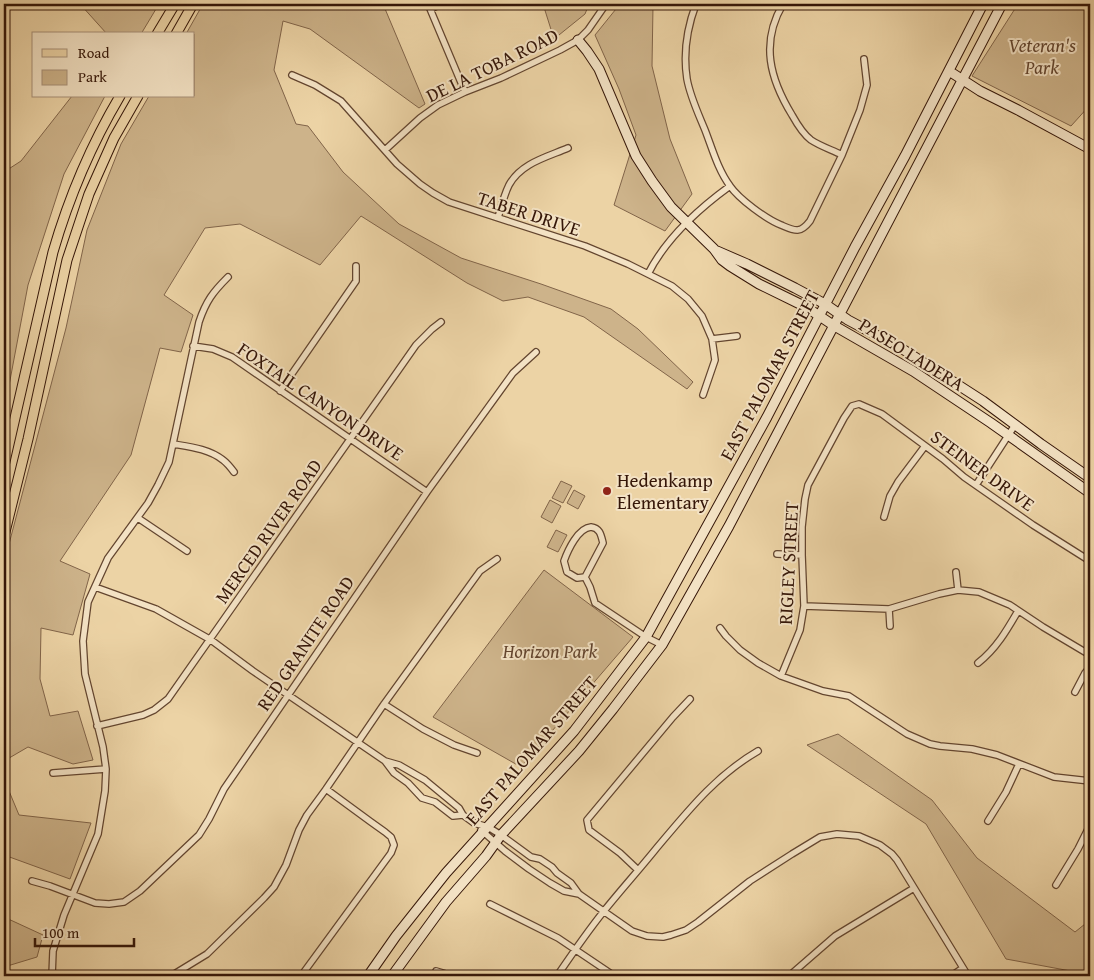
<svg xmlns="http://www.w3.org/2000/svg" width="1094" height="980" viewBox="0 0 1094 980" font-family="'Gentium Book Plus',serif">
	<rect width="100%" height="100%" fill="#ecd3a5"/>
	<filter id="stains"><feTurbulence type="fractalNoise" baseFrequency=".004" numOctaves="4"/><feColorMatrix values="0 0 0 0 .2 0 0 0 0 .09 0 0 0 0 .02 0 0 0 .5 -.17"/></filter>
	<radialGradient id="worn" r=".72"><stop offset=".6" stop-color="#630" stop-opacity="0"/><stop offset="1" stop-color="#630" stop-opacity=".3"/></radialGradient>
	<!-- green -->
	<path fill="#cdb38a" stroke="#816449" d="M 80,4 L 159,4 L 141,34 L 107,34 Z
		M 203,4 L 383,4 L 425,104 L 419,108 L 310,29 L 283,21 L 274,70 L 296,124 L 308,126 L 343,172 L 399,224 L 461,258 L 541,284 L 611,309 L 638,329 L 693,382 L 687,389 L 584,317 L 528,297 L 503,301 L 467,283 L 361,216 L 320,265 L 240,224 L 205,228 L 164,295 L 193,315 L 181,352 L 160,348 L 131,455 L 60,561 L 90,574 L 73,635 L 41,628 L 40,679 L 50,716 L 78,711 L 93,760 L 73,764 L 28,747 L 4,761 L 4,563 L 66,328 L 87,230 L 121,144 L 149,96 L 194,96 L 194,34 L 186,34 Z
		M 543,4 L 589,4 L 585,14 L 554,39 Z
		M 620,4 L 654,4 L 653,6 L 652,66 L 670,139 L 692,194 L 665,231 L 614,205 L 636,135 L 619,89 L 595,35 Z
		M 1018,4 L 1090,4 L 1090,105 L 1071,126 L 972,76 Z
		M 72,96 L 105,96 L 64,174 L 28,285 L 4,412 L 4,172 L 21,161 Z
		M 561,481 L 572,486 L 563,503 L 552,498 Z
		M 574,490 L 585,496 L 578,509 L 567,503 Z
		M 550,500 L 561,506 L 552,523 L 541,517 Z
		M 556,530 L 567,535 L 558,552 L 547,547 Z
		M 544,570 L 633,637 L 521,767 L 433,717 Z
		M 838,734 L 932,800 L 977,858 L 1075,932 L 1090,920 L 1090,976 L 1076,972 L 1006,959 L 926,824 L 807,745 Z
		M 4,779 L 19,815 L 91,823 L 70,879 L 4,855 Z
		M 4,917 L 43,935 L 37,957 L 4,967 Z"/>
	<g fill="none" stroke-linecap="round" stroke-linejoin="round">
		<!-- street casing -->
		<g stroke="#63452f" stroke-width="8">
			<path id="street" d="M 428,4 L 465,92
				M 696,4 C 687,28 683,53 687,79 C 690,96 698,113 705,130 C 712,148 718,170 730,186 C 739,199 766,219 781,225 C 795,231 800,234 810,221 L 842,155 L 860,110 L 867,85 L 864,59
				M 783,4 C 760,43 770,79 792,115 C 797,124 803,134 811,140 C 820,146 832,150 842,155
				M 431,9 L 441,4
				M 292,75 L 315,85 L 341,101 L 397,164 L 420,184 L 433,193 L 449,202 L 585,246 L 628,264 L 672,286 L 688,299 L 702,316 L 712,339 L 715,360 L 703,395
				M 385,150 L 420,118 L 438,105 L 465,92 L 501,78 L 560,50 L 578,40 L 588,30 L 606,4
				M 498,218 C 501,207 504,195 509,185 C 521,163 547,157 568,148
				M 648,274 C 666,238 697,210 730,186
				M 712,339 L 737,336
				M 193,346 L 213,349 L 232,357 L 427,492
				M 280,391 L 356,281 L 356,266
				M 173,444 C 191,447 209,449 223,460 C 227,463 231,468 234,472
				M 976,485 L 1015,425
				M 884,517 L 890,496 L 898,482 L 925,446
				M 138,518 L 187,551
				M 591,527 C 600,528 601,535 603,543 L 585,577 L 577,578 L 567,572 L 564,561 C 568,550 578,528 591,527 Z
				M 777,554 L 802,555
				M 956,572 L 958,590
				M 585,577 L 590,587 L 595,603 L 646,637 L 662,645
				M 95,587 L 156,609 L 211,640 L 253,671 L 385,761 L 394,773 L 408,783 L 422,798 L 435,802 L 453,816 L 463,815
				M 804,606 L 889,609 L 939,594 L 958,590 L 979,592 L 1010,605 L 1043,627 L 1090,655
				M 889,609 L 890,626
				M 720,628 L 726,636 L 740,650 L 758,663 L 781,676 L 823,691 L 849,696 L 907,734 L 930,744 L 940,746 L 972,749 L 997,755 L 1054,777 L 1090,781
				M 978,663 C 996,649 1007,630 1018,611
				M 781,676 L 800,630 L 804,606 L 802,555 L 802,527 L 805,499 L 808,485 L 844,418 L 852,406 L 859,404 L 882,414 L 943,459 L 964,477 L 1033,525 L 1090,561
				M 1075,692 L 1085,673 L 1090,667
				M 384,704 L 423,729 L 454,745 L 477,753
				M 97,726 L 143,715 L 154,710 L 168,699 L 416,345 L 432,329 L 441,322
				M 385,761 L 399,765 L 425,780 L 459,808 L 463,815 L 474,823 L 488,827 L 501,835 L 531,857 L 540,859 L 552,867 L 557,873 L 571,883 L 579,894 L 632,931 L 647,936 L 663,937 L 671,935 L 686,930 L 698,922 L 750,881 L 792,854 L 820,837 L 837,834 L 859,836 L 880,845 L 892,854 L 897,860 L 968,976
				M 53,773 L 106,769
				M 988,821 L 1006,792 L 1019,764
				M 481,830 L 505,851 L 529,869 L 550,883 L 564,891 L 579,894
				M 638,870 L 620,853 L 589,830 L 587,820 L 673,717 L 690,699
				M 32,881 L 50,886 L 95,903 L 109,904 L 124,902 L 140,891 L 199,835 L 209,819 L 224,789 L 427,492 L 513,373 L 536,352
				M 1056,885 L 1078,849 L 1090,825
				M 490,904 L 558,938 L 610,973
				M 436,971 L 453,976
				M 52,976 L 53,951 L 64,915 L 98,834 L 105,791 L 106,769 L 103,747 L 85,674 L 83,641 L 88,602 L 108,558 L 148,503 L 158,485 L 169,462 L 199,322 C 206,301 213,292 228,277
				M 171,976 L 207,954 L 264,898 L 274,887 L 286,865 L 299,830 L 307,815 L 326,789 L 384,704 L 480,571 L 497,559
				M 301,976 L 391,853 L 394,845 L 391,837 L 385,832 L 371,822 L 326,789
				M 557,976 C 572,954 587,932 604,911 C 620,891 638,871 655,850 C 687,812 715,776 758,751
				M 789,976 L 835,936 L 914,888
				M 951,976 L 963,968"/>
		</g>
		<!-- secondary casing -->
		<g stroke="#351608" stroke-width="11">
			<path id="secondary" d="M 578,40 L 587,51 L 599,69 L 636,156 L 652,181 L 671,207 L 714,249 L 722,260 L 730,266 L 759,284 L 806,307 L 833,325 L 913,371 L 991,423 L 1090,493
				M 949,71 L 980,91 L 1018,110 L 1090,149
				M 717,251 L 747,264 L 795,288 L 825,304 L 848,320 L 904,350 L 983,401 L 1041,444 L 1090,478
				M 368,976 L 396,936 L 446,873 L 574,731 L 646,637 L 767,417 L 855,247 L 905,156 L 983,4
				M 392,976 L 446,902 L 486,856 L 501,835 L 579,751 L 613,709 L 662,645 L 729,526 L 1002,4"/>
		</g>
		<!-- primary casing -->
		<g stroke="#351608" stroke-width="11">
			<path id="primary" d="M 157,34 L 175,4
				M 176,34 L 193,4
				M 4,466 L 53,252 C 69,197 91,145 120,96
				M 4,536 L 28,439 L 67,260 L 89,194 L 114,138 L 138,96"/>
		</g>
		<!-- street -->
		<use href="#street" stroke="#f3e2c4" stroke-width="5.5"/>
		<!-- secondary -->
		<use href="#secondary" stroke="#f3e2c4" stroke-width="9"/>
		<!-- primary -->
		<use href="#primary" stroke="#ecd3a5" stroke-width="9"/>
	</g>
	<!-- markers -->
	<circle fill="#8f2418" stroke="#f3e2c4" stroke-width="2" cx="607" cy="491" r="5"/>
	<g text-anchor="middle" stroke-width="4" stroke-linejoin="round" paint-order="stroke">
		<!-- park labels -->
		<g font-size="19" font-style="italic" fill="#63452f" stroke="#f3e2c4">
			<text x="1042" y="52">Veteran's<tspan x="1042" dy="22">Park</tspan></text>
			<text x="550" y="658">Horizon Park</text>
		</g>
		<!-- street labels -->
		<g font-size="19" fill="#351608" stroke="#f3e2c4">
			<text transform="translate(492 65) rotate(-26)" y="7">DE LA TOBA ROAD</text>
			<text transform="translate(529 213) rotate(18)" y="7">TABER DRIVE</text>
			<text transform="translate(912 354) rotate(32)" y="7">PASEO LADERA</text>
			<text transform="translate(769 375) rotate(-62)" y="7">EAST PALOMAR STREET</text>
			<text transform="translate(321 401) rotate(34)" y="7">FOXTAIL CANYON DRIVE</text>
			<text transform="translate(983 470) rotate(36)" y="7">STEINER DRIVE</text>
			<text transform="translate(268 531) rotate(-55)" y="7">MERCED RIVER ROAD</text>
			<text transform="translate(788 563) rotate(-87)" y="7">RIGLEY STREET</text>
			<text transform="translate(305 643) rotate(-56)" y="7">RED GRANITE ROAD</text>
			<text transform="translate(531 750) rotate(-49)" y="7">EAST PALOMAR STREET</text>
		</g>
		<!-- poi labels -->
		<g font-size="19" fill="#351608" stroke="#f3e2c4" text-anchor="start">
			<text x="617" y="487">Hedenkamp<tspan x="617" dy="22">Elementary</tspan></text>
		</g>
	</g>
	<!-- margin -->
	<rect width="1094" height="980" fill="none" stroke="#ecd3a5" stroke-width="20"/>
	<rect x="5" y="5" width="1084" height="970" fill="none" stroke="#351608" stroke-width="2.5"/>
	<rect x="10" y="10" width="1074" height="960" fill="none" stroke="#351608"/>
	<!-- legend -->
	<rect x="32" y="32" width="162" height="65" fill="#f3e2c4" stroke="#a79079"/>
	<rect x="42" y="49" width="25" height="8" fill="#ecd3a5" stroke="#a79079"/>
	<text x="78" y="58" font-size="15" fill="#351608">Road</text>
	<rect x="42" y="70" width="25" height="15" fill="#cdb38a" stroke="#a79079"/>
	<text x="78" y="82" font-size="15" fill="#351608">Park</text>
	<!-- scale -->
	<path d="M35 938v8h99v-8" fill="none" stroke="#351608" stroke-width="2.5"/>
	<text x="42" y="938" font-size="15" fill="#351608" stroke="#f3e2c4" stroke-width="4" paint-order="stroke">100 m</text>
	<rect width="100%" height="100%" filter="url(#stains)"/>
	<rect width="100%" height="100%" fill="url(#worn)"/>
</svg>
